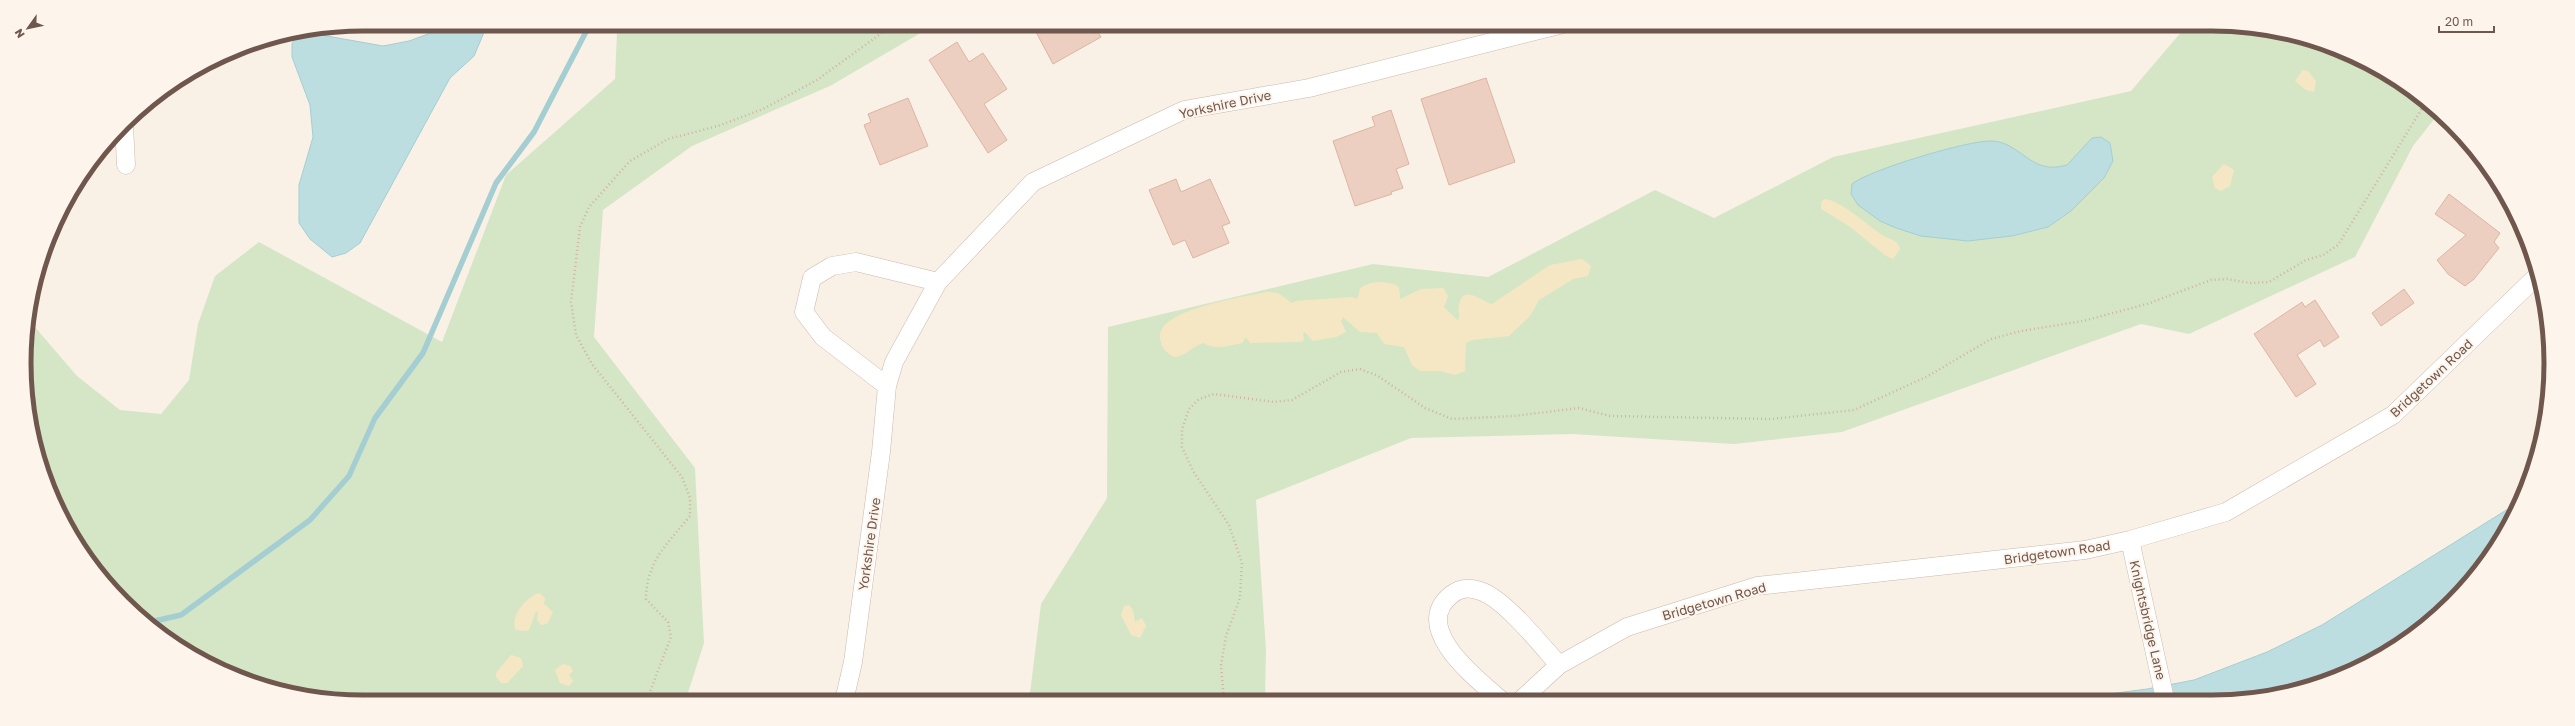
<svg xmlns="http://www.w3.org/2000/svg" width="2575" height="726" viewBox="0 0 2575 726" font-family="'Golos Text',sans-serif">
	<rect width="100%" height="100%" fill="#faf1e6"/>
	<!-- green -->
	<path fill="#d5e6c6" d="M 624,24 L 936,24 L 830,86 L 692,146 L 603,210 L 594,337 L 695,468 L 704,643 L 685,702 L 363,702 L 297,696 L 233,676 L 175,645 L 94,569 L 59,513 L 36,451 L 25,341 L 28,319 L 77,376 L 120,410 L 161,414 L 189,380 L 198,324 L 215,276 L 259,242 L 442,342 L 506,175 L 615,79 L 617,32 Z
		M 2188,24 L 2278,30 L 2342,50 L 2400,81 L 2439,113 L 2413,146 L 2355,257 L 2189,334 L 2141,324 L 1842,432 L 1734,444 L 1572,434 L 1411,438 L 1256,500 L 1266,651 L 1265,701 L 1029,701 L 1041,604 L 1107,498 L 1108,327 L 1373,264 L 1488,277 L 1655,190 L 1714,218 L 1833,157 L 2131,91 Z"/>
	<!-- sand -->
	<path fill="#f6e7c4" d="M 2303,70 L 2308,71 L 2316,81 L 2314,92 L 2306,90 L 2295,81 Z
		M 2224,164 L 2234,170 L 2230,186 L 2221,191 L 2215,188 L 2212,177 Z
		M 1824,199 C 1842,200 1868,227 1884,236 C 1891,240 1899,241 1900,249 L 1893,259 L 1886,256 L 1849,226 L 1821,209 L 1821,202 Z
		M 1582,259 L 1591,266 L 1588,276 L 1573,279 L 1539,300 L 1530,316 L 1509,336 L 1472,340 L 1466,343 L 1465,371 L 1455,375 L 1441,371 L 1420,371 L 1412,365 L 1404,347 L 1384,344 L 1377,333 L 1360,332 L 1343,317 L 1341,321 L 1346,332 L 1336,337 L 1313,341 L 1305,332 L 1303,333 L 1304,340 L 1300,342 L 1250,343 L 1246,337 L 1242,343 C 1228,346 1216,350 1203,343 C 1191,347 1186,356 1174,357 C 1166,353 1161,347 1160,338 C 1157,309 1245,297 1267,292 L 1278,293 L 1292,303 L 1296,301 L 1352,297 L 1356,299 C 1360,296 1358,291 1361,288 C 1369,280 1391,281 1399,287 L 1400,299 L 1421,289 L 1443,288 L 1448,296 L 1444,307 L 1458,321 C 1461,315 1457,311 1459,305 C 1463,283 1482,302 1492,304 L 1550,265 Z
		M 539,593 L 545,598 L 544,604 L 553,612 L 547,624 L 541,625 L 537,620 L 538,612 L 536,611 L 529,630 L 526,631 L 516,630 C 509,616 527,597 539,593 Z
		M 1129,605 L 1133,610 L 1135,622 L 1142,618 L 1146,626 L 1140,638 L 1131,635 L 1121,615 L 1124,606 Z
		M 511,655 L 521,658 L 523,666 L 507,683 L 501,683 L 496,677 L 496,673 Z
		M 563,664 L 570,666 L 573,671 L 569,675 L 573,681 L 569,686 L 560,683 L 555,670 Z"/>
	<!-- water -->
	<path fill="#bcdee1" stroke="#a4ced2" d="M 455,24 L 482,24 L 485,30 L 474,56 L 450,78 L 360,243 L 346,253 L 332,257 L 310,239 L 299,223 L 299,185 L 313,137 L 310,105 L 292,57 L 292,44 L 297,33 L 308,29 L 327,36 L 383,46 L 409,41 Z
		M 2101,137 L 2110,143 L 2113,161 L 2104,178 L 2071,211 L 2048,227 L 2012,236 L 1968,241 L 1921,236 L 1896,228 L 1880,221 L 1858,205 L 1851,194 L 1852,184 C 1869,170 1969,140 1991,141 C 2015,141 2027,165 2049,167 C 2055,168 2062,166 2067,165 L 2092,138 Z
		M 2516,504 L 2506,532 L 2452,603 L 2362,667 L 2256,699 L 2071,699 L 2147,689 L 2194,680 L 2267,652 L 2322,625 Z"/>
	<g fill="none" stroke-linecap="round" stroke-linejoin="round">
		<!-- stream -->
		<path stroke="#a4ced2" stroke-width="5.5" d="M 150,622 L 181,615 L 310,520 L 349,476 L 375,418 L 423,353 L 496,183 L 534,132 L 590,24"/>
	</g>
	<!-- building -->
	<path fill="#eccfc0" stroke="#ddb5a2" d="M 1051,24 L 1093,24 L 1101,37 L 1053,64 L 1036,32 Z
		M 957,42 L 969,62 L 983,53 L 1007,89 L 984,104 L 1007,140 L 988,153 L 929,60 Z
		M 1486,78 L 1515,162 L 1449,185 L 1421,99 Z
		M 908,98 L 928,146 L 880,165 L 864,125 L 871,122 L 868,114 Z
		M 1391,110 L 1409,164 L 1396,169 L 1403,188 L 1391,192 L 1392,194 L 1355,206 L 1333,141 L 1375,126 L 1372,117 Z
		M 1176,179 L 1181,192 L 1210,179 L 1230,223 L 1222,226 L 1229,243 L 1193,258 L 1185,240 L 1173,245 L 1149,190 Z
		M 2449,194 L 2500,233 L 2494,242 L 2499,248 L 2474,279 L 2465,286 L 2448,274 L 2437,260 L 2466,235 L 2435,214 Z
		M 2404,289 L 2414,303 L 2381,326 L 2372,313 Z
		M 2315,300 L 2339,337 L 2324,347 L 2320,340 L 2297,355 L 2316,384 L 2296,397 L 2254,334 L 2302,302 L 2305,307 Z"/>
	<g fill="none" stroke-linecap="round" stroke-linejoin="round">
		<!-- minor casing -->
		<g stroke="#cab8ad" stroke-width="19">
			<path id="minor" d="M 124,125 L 126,165
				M 887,386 L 823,337 L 804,312 L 812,278 L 832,266 L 856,262 L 938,282
				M 2130,540 L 2165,699
				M 1501,700 C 1477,679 1410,628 1451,595 C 1461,587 1471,587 1483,592 C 1507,602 1541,645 1559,665
				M 1521,700 L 1559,665 L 1627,627 L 1757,586 L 2085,550 L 2130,540 L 2226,512 L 2393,415 L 2538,275
				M 844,701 L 853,662 L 881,452 L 887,386 L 894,362 L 938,282 L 1033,182 L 1184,110 L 1309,88 L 1563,24"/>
		</g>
		<!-- path -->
		<path stroke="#d1b2a4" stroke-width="2.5" stroke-dasharray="1 3" stroke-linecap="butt" d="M 1224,701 L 1221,665 L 1226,636 L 1240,598 L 1242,563 L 1229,525 L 1193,471 L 1182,447 L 1182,429 L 1189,409 L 1199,399 L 1214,394 L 1274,402 L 1292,400 L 1341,372 L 1360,369 L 1378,376 L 1425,408 L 1452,419 L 1514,416 L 1579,408 L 1610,416 L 1771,419 L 1854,410 L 1928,376 L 1991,339 L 2021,331 L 2083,321 L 2147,304 L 2211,280 L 2227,279 L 2250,283 L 2269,282 L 2306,260 L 2323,255 L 2338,245 L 2426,102
			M 646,702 L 671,637 L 668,622 L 646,599 C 646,562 668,543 690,516 L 690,498 L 682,477 L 592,364 L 576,335 L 571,302 L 580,227 L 589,207 L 630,161 L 668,139 L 718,126 L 763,109 L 817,80 L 894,24"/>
		<!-- minor -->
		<use href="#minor" stroke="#fff" stroke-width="18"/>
	</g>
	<g text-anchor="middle" stroke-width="4" stroke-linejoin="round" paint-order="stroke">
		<!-- street labels -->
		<g font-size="13" fill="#70574d" stroke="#fdf5ec">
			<text transform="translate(1225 104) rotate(-12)" y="5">Yorkshire Drive</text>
			<text transform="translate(2431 378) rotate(-43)" y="5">Bridgetown Road</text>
			<text transform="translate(869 544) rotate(-82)" y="5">Yorkshire Drive</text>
			<text transform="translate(2057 552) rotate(-8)" y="5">Bridgetown Road</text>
			<text transform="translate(1714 601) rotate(-16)" y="5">Bridgetown Road</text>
			<text transform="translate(2148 620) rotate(77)" y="5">Knightsbridge Lane</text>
		</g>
	</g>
	<!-- crop -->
	<path d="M0 0H2575V726H0ZM363 31H2212A332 332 0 0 1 2544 363V363A332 332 0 0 1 2212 695H363A332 332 0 0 1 31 363V363A332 332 0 0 1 363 31Z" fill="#fdf5ec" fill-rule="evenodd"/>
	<path fill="none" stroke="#70574d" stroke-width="5" d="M363 31H2212A332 332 0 0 1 2544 363V363A332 332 0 0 1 2212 695H363A332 332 0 0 1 31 363V363A332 332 0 0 1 363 31Z"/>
	<!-- north arrow -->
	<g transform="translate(28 28) rotate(237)" stroke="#fdf5ec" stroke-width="3" paint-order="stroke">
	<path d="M0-3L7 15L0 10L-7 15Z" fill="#70574d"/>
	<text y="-6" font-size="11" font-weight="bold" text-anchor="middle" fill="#70574d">N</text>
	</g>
	<!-- scale -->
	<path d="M2439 26v6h55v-6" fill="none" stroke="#70574d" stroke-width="2"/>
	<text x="2445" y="26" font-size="12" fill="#70574d" stroke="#fdf5ec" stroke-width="3" paint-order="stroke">20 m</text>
</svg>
